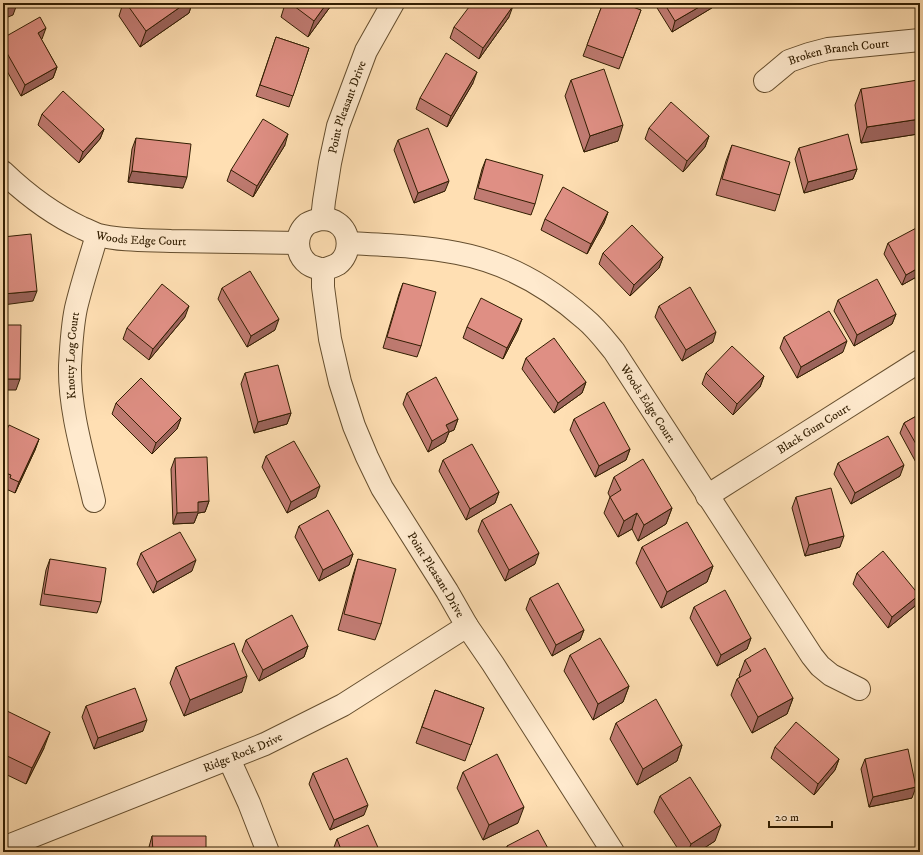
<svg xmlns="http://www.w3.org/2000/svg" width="923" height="855" viewBox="0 0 923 855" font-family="'IM FELL DW Pica',serif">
	<rect width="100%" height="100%" fill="#ffdfb3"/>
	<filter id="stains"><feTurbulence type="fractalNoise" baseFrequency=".005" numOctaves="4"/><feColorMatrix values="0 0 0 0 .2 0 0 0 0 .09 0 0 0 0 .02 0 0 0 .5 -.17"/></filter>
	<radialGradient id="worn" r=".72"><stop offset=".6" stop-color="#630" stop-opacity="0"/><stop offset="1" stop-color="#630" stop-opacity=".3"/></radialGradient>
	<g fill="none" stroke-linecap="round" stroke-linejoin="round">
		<!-- minor casing -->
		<g stroke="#654e2e" stroke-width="24">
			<g id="minor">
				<path id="s1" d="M 765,81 L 789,61 L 809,54 L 828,49 L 920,40"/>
				<path id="s2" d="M 3,172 C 26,194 52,214 82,228 C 87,230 93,233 98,235 C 122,241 147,240 171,241 C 213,242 256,242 298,243"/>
				<path id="s3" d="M 322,219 L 324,201 L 330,163 L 338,126 L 366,51 L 393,3"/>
				<path d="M 322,219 C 327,219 333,220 337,223 C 351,232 351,254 338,264 C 333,267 328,268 323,270 C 318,268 312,267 308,264 C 295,254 295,234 307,224 C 312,221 317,220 322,219 Z"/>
				<path id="s4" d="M 348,243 C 385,245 421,246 457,253 C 505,262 549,287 585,319 C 596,328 605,340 614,351 L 812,656 L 820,666 L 831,675 L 859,689"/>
				<path id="s5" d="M 323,270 L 323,287 L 330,339 L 340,382 L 354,426 L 367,457 L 382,488 L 447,591 L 467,626 L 493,664 L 613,852"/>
				<path id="s6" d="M 707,496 L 920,361"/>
				<path id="s7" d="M 94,501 C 84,458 69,410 70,366 C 71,347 72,327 76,308 C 82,283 90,259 97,235"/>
				<path d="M 229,759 L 249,803 L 268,852"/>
				<path id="s8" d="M 3,848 L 265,744 L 343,705 L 467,626"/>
			</g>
		</g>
		<!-- minor -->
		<use href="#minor" stroke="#ffeace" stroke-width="22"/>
	</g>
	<!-- wall -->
	<path fill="#c07b72" stroke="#321e02" d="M 123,3 L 192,3 L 189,13 L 140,47 L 119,16 Z
		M 283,3 L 333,3 L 308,37 L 281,17 L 285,4 Z
		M 603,3 L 641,10 L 619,69 L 583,56 Z
		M 654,3 L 716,3 L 715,6 L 672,32 Z
		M 509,17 L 479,59 L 450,38 L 454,27 Z
		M 276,37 L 309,48 L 289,107 L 256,96 Z
		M 3,38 L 42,39 L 41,39 L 57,67 L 53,78 L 21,96 L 3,64 Z
		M 571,80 L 618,141 L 584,152 L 565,96 Z
		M 473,83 L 447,127 L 416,109 L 420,98 Z
		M 861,89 L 918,134 L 861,143 L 855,105 Z
		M 42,114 L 104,129 L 100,139 L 79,163 L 38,125 Z
		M 649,128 L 709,136 L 705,147 L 683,172 L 645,139 Z
		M 136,138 L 183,188 L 128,182 L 132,149 Z
		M 398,140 L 445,191 L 414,203 L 394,150 Z
		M 285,145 L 253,197 L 227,181 L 231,170 Z
		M 732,145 L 780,195 L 775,211 L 716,195 L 726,161 Z
		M 799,148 L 857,169 L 853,179 L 804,193 L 795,159 Z
		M 486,159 L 535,204 L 531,215 L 474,199 L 482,169 Z
		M 608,212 L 604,223 L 587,254 L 541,230 L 545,219 Z
		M 888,243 L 920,275 L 902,285 L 884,254 Z
		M 603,253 L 663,257 L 659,268 L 630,296 L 599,264 Z
		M 403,283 L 421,346 L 417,357 L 383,348 L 399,294 Z
		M 222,288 L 275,330 L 247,347 L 218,299 Z
		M 838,300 L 896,314 L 892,324 L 854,346 L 834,311 Z
		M 659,306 L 713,342 L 682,361 L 655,317 Z
		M 185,317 L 149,360 L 123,339 L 127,328 Z
		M 467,327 L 518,330 L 503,359 L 463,338 Z
		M 784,337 L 843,352 L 797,378 L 780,348 Z
		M 526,358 L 586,382 L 582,393 L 554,413 L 522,369 Z
		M 245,373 L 291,413 L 287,424 L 254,433 L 241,384 Z
		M 706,373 L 764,376 L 760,387 L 733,415 L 702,384 Z
		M 407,393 L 458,419 L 454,430 L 449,432 L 445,442 L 428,452 L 403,404 Z
		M 116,403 L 181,418 L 177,429 L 152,454 L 112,414 Z
		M 920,414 L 920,467 L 919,468 L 900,433 L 904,423 Z
		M 574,419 L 630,449 L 626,460 L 595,477 L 570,430 Z
		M 3,438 L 39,439 L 35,450 L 15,493 L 6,489 L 7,486 L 3,484 Z
		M 266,456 L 316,497 L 287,513 L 262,467 Z
		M 175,458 L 209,501 L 205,512 L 198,513 L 194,523 L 173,524 L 171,469 Z
		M 443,460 L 499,492 L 495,503 L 466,520 L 439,471 Z
		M 838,463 L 900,476 L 851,504 L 834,474 Z
		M 614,477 L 672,508 L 666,524 L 638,541 L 632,529 L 618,537 L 604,513 L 610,497 L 608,493 Z
		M 796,497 L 840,547 L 805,556 L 792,508 Z
		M 482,520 L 535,564 L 505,581 L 478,531 Z
		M 299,526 L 353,554 L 349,565 L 319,581 L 295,537 Z
		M 642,547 L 713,566 L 707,582 L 661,608 L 636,563 Z
		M 141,553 L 192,571 L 153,593 L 137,564 Z
		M 50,559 L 101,602 L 97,613 L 40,605 L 46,570 Z
		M 358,559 L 381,624 L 375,640 L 338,630 L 353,575 Z
		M 857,573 L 919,595 L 915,606 L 888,628 L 853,584 Z
		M 530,598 L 584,630 L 580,640 L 552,656 L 526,609 Z
		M 694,607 L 751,638 L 747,649 L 717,666 L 690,618 Z
		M 246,640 L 308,646 L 304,657 L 259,681 L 242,651 Z
		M 570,655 L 629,686 L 623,702 L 593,720 L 564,671 Z
		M 745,660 L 793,698 L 787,714 L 752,733 L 731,695 L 737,679 L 740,677 L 739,676 Z
		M 176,667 L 242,692 L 184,716 L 170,683 Z
		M 435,690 L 484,708 L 465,761 L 416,743 Z
		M 86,706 L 143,731 L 94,749 L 82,717 Z
		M 3,709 L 44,748 L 26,784 L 3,773 Z
		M 616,723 L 682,745 L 677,761 L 637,785 L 610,739 Z
		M 775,747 L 839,759 L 835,770 L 814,795 L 771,758 Z
		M 865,759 L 912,798 L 869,807 L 861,769 Z
		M 463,772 L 518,823 L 483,840 L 457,788 Z
		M 313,773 L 364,815 L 330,830 L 309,784 Z
		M 660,796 L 715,841 L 698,852 L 680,852 L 654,812 Z
		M 152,836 L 206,852 L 149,852 L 149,847 Z
		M 337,839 L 380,852 L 333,852 L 333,850 Z
		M 507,846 L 550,852 L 505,852 Z"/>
	<!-- shaded-wall -->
	<path fill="#9c645c" stroke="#321e02" d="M 186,3 L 192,3 L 189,13 L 140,47 L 146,31 Z
		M 327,3 L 333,3 L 308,37 L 314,21 Z
		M 706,3 L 716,3 L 715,6 L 672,32 L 675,21 Z
		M 17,4 L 13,15 L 3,19 L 3,10 Z
		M 513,6 L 509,17 L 479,59 L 483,48 Z
		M 46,28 L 42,39 L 34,43 L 38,33 Z
		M 57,67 L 53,78 L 21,96 L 25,85 Z
		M 477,72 L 473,83 L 447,127 L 451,116 Z
		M 920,119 L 920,129 L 918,134 L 861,143 L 867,127 Z
		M 623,125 L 618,141 L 584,152 L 590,136 Z
		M 104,129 L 100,139 L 79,163 L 83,152 Z
		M 288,134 L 285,145 L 253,197 L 257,186 Z
		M 709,136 L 705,147 L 683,172 L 687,161 Z
		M 857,169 L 853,179 L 804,193 L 808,182 Z
		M 132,171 L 187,177 L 183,188 L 128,182 Z
		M 449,181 L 445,191 L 414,203 L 418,193 Z
		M 608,212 L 604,223 L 587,254 L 591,244 Z
		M 663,257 L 659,268 L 630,296 L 634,285 Z
		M 920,267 L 920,275 L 902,285 L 906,275 Z
		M 37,291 L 33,301 L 3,305 L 3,294 Z
		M 189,306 L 185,317 L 149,360 L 153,349 Z
		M 896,314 L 892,324 L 854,346 L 857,335 Z
		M 279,319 L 275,330 L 247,347 L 251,336 Z
		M 522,319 L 518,330 L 503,359 L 507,348 Z
		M 716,332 L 713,342 L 682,361 L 686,350 Z
		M 847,341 L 843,352 L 797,378 L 801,367 Z
		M 764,376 L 760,387 L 733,415 L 737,404 Z
		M 3,379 L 20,379 L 16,390 L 3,390 Z
		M 586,382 L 582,393 L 554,413 L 558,403 Z
		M 291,413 L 287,424 L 254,433 L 258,422 Z
		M 181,418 L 177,429 L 152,454 L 156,443 Z
		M 458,419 L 454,430 L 449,432 L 445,442 L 428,452 L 432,441 L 446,425 Z
		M 39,439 L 35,450 L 15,493 L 19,482 Z
		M 630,449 L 626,460 L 595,477 L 599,466 Z
		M 904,465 L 900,476 L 851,504 L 855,493 Z
		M 320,486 L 316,497 L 287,513 L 291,502 Z
		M 499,492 L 495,503 L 466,520 L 470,509 Z
		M 209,501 L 205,512 L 198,513 L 194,523 L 173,524 L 177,513 L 198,502 Z
		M 672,508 L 666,524 L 638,541 L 644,525 Z
		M 637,513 L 632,529 L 618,537 L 624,521 Z
		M 844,536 L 840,547 L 805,556 L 809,545 Z
		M 539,553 L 535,564 L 505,581 L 509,570 Z
		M 353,554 L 349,565 L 319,581 L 323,570 Z
		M 196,560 L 192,571 L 153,593 L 157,582 Z
		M 713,566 L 707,582 L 661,608 L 667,592 Z
		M 919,595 L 915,606 L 888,628 L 892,617 Z
		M 584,630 L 580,640 L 552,656 L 556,645 Z
		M 751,638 L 747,649 L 717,666 L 721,655 Z
		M 308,646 L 304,657 L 259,681 L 263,670 Z
		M 247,676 L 242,692 L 184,716 L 190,700 Z
		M 629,686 L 623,702 L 593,720 L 598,704 Z
		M 793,698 L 787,714 L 752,733 L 758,717 Z
		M 147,720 L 143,731 L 94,749 L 98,738 Z
		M 50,732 L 44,748 L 26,784 L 32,768 Z
		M 682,745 L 677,761 L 637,785 L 643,769 Z
		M 839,759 L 835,770 L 814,795 L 818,784 Z
		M 916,787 L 912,798 L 869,807 L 873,797 Z
		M 368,805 L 364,815 L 330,830 L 334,820 Z
		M 524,807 L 518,823 L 483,840 L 489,825 Z
		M 721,825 L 715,841 L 698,852 L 688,852 L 691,844 Z"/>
	<!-- building -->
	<path fill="#df8f84" stroke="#321e02" d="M 3,3 L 17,3 L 17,4 L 3,10 Z
		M 126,3 L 186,3 L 146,31 Z
		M 290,3 L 327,3 L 314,21 Z
		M 472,3 L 509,3 L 513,6 L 483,48 L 454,27 Z
		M 603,3 L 622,3 L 641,10 L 623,58 L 587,45 Z
		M 664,3 L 706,3 L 675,21 Z
		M 40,17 L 46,28 L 38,33 L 57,67 L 25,85 L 3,46 L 3,38 Z
		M 276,37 L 309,48 L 293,96 L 260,85 Z
		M 446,53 L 477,72 L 451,116 L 420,98 Z
		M 604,69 L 623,125 L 590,136 L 571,80 Z
		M 918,80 L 920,95 L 920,119 L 867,127 L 861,89 Z
		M 63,91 L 104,129 L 83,152 L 42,114 Z
		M 671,102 L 709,136 L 687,161 L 649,128 Z
		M 263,119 L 288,134 L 257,186 L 231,170 Z
		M 428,128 L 449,181 L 418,193 L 398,140 Z
		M 848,134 L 857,169 L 808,182 L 799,148 Z
		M 136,138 L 191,144 L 187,177 L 132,171 Z
		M 732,145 L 790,162 L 780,195 L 722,179 Z
		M 486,159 L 543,175 L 535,204 L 478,188 Z
		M 563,187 L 608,212 L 591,244 L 545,219 Z
		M 632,225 L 663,257 L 634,285 L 603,253 Z
		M 920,226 L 920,267 L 906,275 L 888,243 Z
		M 31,234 L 37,291 L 3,294 L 3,237 Z
		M 250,271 L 279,319 L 251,336 L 222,288 Z
		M 877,279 L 896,314 L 857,335 L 838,300 Z
		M 403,283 L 436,292 L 421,346 L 387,337 Z
		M 162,284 L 189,306 L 153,349 L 127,328 Z
		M 690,287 L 716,332 L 686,350 L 659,306 Z
		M 481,298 L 522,319 L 507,348 L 467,327 Z
		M 829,311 L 847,341 L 801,367 L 784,337 Z
		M 3,325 L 21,325 L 20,379 L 3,379 Z
		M 554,338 L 586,382 L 558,403 L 526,358 Z
		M 732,346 L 764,376 L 737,404 L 706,373 Z
		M 278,365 L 291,413 L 258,422 L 245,373 Z
		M 436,377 L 458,419 L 446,425 L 449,431 L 432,441 L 407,393 Z
		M 141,378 L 181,418 L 156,443 L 116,403 Z
		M 604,402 L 630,449 L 599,466 L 574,419 Z
		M 920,414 L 920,451 L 904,423 Z
		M 9,425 L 39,439 L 19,482 L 10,478 L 11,475 L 3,472 L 3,438 Z
		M 888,436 L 904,465 L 855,493 L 838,463 Z
		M 294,441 L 320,486 L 291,502 L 266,456 Z
		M 472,444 L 499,492 L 470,509 L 443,460 Z
		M 207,457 L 209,501 L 198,502 L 198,512 L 177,513 L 175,458 Z
		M 643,459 L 672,508 L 644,525 L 637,513 L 624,521 L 610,497 L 621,490 L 614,477 Z
		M 831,488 L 844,536 L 809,545 L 796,497 Z
		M 511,504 L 539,553 L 509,570 L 482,520 Z
		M 328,510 L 353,554 L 323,570 L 299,526 Z
		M 687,522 L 713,566 L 667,592 L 642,547 Z
		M 180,532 L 196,560 L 157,582 L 141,553 Z
		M 883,551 L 919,595 L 892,617 L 857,573 Z
		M 50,559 L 106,568 L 101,602 L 44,594 Z
		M 358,559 L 396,569 L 381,624 L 344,614 Z
		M 558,583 L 584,630 L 556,645 L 530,598 Z
		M 725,590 L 751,638 L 721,655 L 694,607 Z
		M 292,615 L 308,646 L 263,670 L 246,640 Z
		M 600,638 L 629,686 L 598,704 L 570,655 Z
		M 234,643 L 247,676 L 190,700 L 176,667 Z
		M 765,648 L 793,698 L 758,717 L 737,679 L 751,671 L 745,660 Z
		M 135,688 L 147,720 L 98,738 L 86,706 Z
		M 435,690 L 484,708 L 471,745 L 422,727 Z
		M 656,699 L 682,745 L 643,769 L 616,723 Z
		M 3,709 L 50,732 L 32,768 L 3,754 Z
		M 796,722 L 839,759 L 818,784 L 775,747 Z
		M 908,749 L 916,787 L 873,797 L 865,759 Z
		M 497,754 L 524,807 L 489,825 L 463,772 Z
		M 347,758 L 368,805 L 334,820 L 313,773 Z
		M 690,777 L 721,825 L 691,844 L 660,796 Z
		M 368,825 L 380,852 L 342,852 L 337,839 Z
		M 538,830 L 550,852 L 511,852 L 507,846 Z
		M 152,836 L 206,836 L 206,852 L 153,852 Z"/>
	<g text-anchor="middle" stroke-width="3" stroke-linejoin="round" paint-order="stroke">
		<!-- street labels -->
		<g font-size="12" fill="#321e02" stroke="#ffeace">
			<text dy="4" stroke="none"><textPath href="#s1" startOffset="82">Broken Branch Court</textPath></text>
			<text dy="4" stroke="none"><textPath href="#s3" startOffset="115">Point Pleasant Drive</textPath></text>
			<text dy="4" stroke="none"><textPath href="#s2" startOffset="158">Woods Edge Court</textPath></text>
			<text dy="4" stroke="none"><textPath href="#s7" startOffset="148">Knotty Log Court</textPath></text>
			<text dy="4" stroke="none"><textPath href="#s4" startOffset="361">Woods Edge Court</textPath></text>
			<text dy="4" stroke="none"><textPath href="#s6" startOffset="126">Black Gum Court</textPath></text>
			<text dy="4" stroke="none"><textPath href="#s5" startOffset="330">Point Pleasant Drive</textPath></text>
			<text dy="4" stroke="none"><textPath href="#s8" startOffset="258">Ridge Rock Drive</textPath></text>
		</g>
	</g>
	<!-- margin -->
	<rect width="923" height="855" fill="none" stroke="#ffdfb3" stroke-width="16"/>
	<rect x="4" y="4" width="915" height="847" fill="none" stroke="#321e02" stroke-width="2"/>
	<rect x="8" y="8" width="907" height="839" fill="none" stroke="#321e02"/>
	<!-- scale -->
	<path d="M769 821v6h63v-6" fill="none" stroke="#321e02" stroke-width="2"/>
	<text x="775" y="821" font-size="12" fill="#321e02" stroke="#ffeace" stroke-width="3" paint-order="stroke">20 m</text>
	<rect width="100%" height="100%" filter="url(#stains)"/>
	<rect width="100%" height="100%" fill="url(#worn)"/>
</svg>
